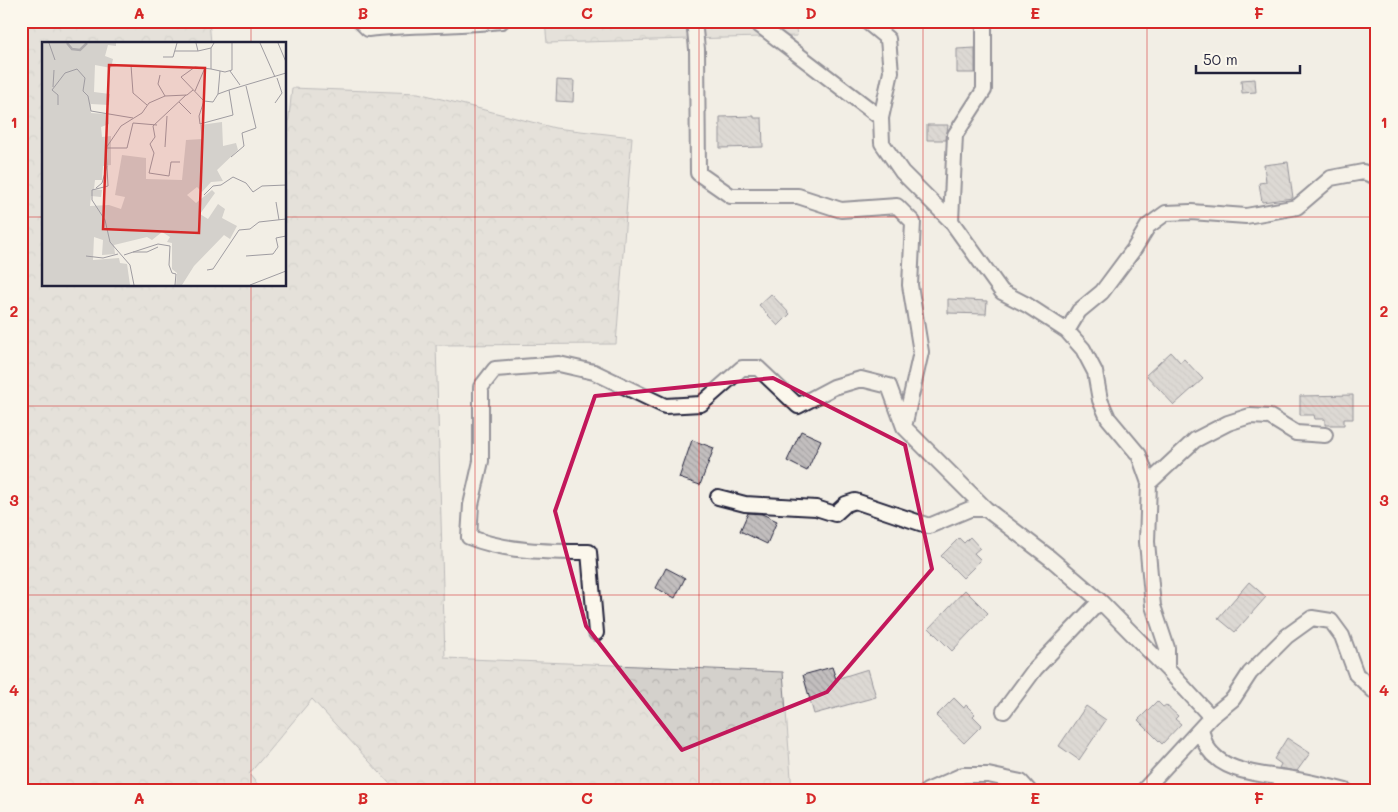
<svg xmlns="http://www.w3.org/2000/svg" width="1398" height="812" viewBox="0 0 1398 812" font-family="Mali,sans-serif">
	<defs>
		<pattern id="forest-crowns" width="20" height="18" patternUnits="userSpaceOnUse" patternTransform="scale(1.25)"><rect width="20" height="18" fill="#d4d1cc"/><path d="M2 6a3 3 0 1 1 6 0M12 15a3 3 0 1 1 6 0" fill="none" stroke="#b6b3b0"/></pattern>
		<pattern id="building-back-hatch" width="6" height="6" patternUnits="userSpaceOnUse" patternTransform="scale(1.25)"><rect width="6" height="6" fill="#c2bebe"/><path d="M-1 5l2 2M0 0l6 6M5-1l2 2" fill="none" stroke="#a6a3a4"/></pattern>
	</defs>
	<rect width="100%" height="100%" fill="#f2eee5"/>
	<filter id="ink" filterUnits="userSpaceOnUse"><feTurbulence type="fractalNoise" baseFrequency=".02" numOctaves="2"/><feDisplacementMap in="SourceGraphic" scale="10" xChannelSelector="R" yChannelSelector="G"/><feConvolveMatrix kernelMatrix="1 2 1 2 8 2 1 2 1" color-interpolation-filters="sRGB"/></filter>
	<g filter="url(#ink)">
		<!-- forest -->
		<path fill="url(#forest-crowns)" stroke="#7b7a84" d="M 21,21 L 209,21 L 211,43 L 44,44 L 44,285 L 285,285 L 285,155 L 292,88 L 418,93 L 555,128 L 632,137 L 616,344 L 436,345 L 445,658 L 783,672 L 792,791 L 385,791 L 391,785 L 312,699 L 249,774 L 263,791 L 21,791 Z
			M 545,21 L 795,21 L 797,36 L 547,43 Z"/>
		<!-- building -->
		<path fill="url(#building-back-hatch)" stroke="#22223b" d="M 975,48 L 975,73 L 957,73 L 957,49 Z
			M 1255,79 L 1256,92 L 1242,93 L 1241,80 Z
			M 557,80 L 574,81 L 573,102 L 556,101 Z
			M 754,116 L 754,118 L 762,118 L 763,147 L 720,148 L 720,117 Z
			M 927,125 L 948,125 L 946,140 L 927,140 Z
			M 1288,162 L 1293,198 L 1262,202 L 1259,183 L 1266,182 L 1264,165 Z
			M 771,294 L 790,314 L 778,326 L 759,305 Z
			M 948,299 L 987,301 L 986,314 L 948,313 Z
			M 1171,352 L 1180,362 L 1184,359 L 1203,379 L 1174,405 L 1146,375 Z
			M 1353,395 L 1353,419 L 1344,419 L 1344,425 L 1325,425 L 1325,419 L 1315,419 L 1314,415 L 1300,415 L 1300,396 Z
			M 801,431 L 821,440 L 807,471 L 787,461 Z
			M 692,440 L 714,448 L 700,485 L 679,478 Z
			M 748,513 L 762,514 L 777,521 L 767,544 L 740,531 Z
			M 970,537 L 980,548 L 974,553 L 981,560 L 963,578 L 941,556 L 959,538 L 964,543 Z
			M 666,568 L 685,578 L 675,598 L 656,588 Z
			M 1249,582 L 1266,597 L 1235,632 L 1218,618 Z
			M 965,590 L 988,613 L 952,651 L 929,628 Z
			M 832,667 L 836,679 L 868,669 L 876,697 L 814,714 L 803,675 Z
			M 954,698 L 964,708 L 966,705 L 975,714 L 973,716 L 982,725 L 964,743 L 936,716 Z
			M 1157,701 L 1163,707 L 1166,705 L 1178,716 L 1175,719 L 1181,724 L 1162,744 L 1138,720 Z
			M 1086,706 L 1106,720 L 1079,760 L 1059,746 Z
			M 1287,738 L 1310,753 L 1297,771 L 1279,768 L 1281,764 L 1274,759 Z"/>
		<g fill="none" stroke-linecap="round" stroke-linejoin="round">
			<!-- minor casing -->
			<g stroke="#22223b" stroke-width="18">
				<path id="minor" d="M 360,21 L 368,29 C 412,24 457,26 502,21
					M 694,21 L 697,49 L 698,173 L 731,196 L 798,196 L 841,210 L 897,206 L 913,222 L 910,285 L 921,352 L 904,427
					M 754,21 L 881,118 L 882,143 L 902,172 L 951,221 L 1002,292 L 1027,305 L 1067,331 L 1083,349 L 1095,372 L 1100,400 L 1108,418 L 1139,455 L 1149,483 L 1147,542 L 1153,606 L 1167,648 L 1167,669 L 1211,717
					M 866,21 L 888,39 L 891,72 L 881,118
					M 951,221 L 955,135 L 984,90 L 984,21
					M 1067,331 L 1079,311 L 1102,292 L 1134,249 L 1148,226 L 1166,213 L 1191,212 L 1246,216 L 1297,207 L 1331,178 L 1363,172 L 1377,177
					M 1149,483 L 1195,440 L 1228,423 L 1250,416 L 1270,417 L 1296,433 L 1325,435
					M 718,497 L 745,504 L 816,508 L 835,514 L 846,504 L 855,501 L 929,526 L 970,509 L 986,509
					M 596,633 L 589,552 C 549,552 506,552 469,537 L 471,505 L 481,461 L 481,387 L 495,369 L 559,364 L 594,372 L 665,406 L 701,404 L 742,368 L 758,368 L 798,406 L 834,387 L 861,379 L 889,386 L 904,427 L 986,509 L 1050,558 L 1100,601 L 1167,669
					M 1004,711 L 1035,669 L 1100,601
					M 1201,728 C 1202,732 1203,738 1205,743 C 1218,772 1259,774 1286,778 C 1306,781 1326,786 1346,791
					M 927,791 L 963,775 L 988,775 L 1021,782 L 1029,791
					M 1143,791 L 1211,717 L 1233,699 L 1250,673 L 1287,636 L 1312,618 L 1331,621 L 1342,636 L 1356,674 L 1377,694"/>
			</g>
			<!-- minor -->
			<use href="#minor" stroke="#fbf7ec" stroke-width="14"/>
		</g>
	</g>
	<!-- marked area -->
	<path d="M0 0H1398V812H0ZM 773,378 L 905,445 L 932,569 L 827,692 L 682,750 L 586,626 L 555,511 L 595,396 Z" fill="#f2eee5" fill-opacity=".55" fill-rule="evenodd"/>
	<path fill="none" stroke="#c2185b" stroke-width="4" stroke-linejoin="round" d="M 773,378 L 905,445 L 932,569 L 827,692 L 682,750 L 586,626 L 555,511 L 595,396 Z"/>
	<!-- grid -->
	<path fill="none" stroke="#d62828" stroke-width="1" stroke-opacity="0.55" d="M 251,21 L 251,44M 475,21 L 475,791M 699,21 L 699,791M 923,21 L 923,791M 1147,21 L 1147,791M 21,217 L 44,217M 285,217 L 1377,217M 251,285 L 251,791M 21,406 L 1377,406M 21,595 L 1377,595"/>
	<!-- overview -->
	<g transform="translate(42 42)">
		<rect width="244" height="244" fill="#f2eee5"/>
		<path d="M 0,1 L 74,1 L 74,4 L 66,3 L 63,14 L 71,17 L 69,26 L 53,23 L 52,50 L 68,52 L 67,63 L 49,62 L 49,71 L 66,72 L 67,82 L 59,85 L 60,95 L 69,94 L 69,123 L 61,124 L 60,138 L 53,138 L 52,147 L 60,148 L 59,155 L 49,154 L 48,164 L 67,163 L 79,167 L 83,155 L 73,153 L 80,113 L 104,116 L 104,137 L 140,138 L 144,98 L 160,97 L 158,83 L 180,80 L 181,104 L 194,101 L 196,108 L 175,128 L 181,139 L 169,140 L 160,150 L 155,145 L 145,153 L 154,161 L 170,148 L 173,151 L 158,172 L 166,177 L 176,162 L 183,167 L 180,176 L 195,184 L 188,197 L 182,193 L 152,224 L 140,243 L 134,243 L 135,231 L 130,227 L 130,201 L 125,200 L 128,195 L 120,190 L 110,198 L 105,195 L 72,203 L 73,212 L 60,213 L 61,198 L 52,195 L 51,218 L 77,216 L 78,221 L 85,222 L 88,243 L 0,243 Z" fill="#d4d1cc"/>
		<path fill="none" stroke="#aeabad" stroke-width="2.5" d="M 25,1 L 30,7 L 38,8 L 45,1"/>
		<path fill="none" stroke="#9f9ca1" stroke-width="1" d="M 7,1 L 13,18M 154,1 L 156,9 L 169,6M 218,1 L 233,35M 236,1 L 244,20M 133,9 L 156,9M 121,15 L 131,15 L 135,1M 89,23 L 91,51 L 105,63M 169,27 L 183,30 L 190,28 L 190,1M 188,29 L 198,43M 118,33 L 116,42 L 123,54M 11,45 L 12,28M 187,48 L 176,52 L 171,60 L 162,59 L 157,74 L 158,82 L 191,73 L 187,48 L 244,31M 153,49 L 162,28M 176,52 L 178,29M 162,59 L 139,35 L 153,25 L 169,27 L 169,6 L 172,1M 137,60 L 149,72M 233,61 L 240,51 L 235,36M 16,63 L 16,53 L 10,48 L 23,31 L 35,27 L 43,36 L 41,49 L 46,54 L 49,69 L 91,76M 123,105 L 125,74M 64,106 L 85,106 L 91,81 L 115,83M 189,115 L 202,104 L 200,91 L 214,86 L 204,44M 138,120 L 129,120 L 127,134 L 107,131 L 112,111 L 108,102 L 113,95 L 111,84 L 144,53M 54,146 L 60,141 L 65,124M 162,153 L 171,144 L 179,143 L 191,135 L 204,141 L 211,150 L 220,144 L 244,143M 234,160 L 237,178M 91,210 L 105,210 L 116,205M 82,213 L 116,202 L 128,204 L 127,223 L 130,231 L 134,232 L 133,243M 44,214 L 61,216 L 76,212M 204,214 L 231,212 L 236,205 L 234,196 L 244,194M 165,228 L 171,227 L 197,188 L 208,187 L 217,180 L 244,177M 92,243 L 88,223 L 68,200 L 63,178 L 50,158 L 50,148 L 66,144 L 64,106 L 79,84 L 100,71 L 107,61 L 123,54 L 145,53 L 151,48M 208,243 L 244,229"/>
		<path fill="#d62828" fill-opacity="0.15" stroke="#d62828" stroke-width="2.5" d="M 67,23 L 163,26 L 157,191 L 61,187 Z"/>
		<rect width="244" height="244" fill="none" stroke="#22223b" stroke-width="2.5"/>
	</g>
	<!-- margin -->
	<rect width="1398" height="812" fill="none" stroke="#fbf7ec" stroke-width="55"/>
	<!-- scale -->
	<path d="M1196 65v8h104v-8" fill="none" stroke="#22223b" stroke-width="2.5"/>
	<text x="1203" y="65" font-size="15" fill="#22223b" stroke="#fbf7ec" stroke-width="4" paint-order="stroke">50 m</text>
	<rect x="28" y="28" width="1342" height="756" fill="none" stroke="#d62828" stroke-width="2"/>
	<g font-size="16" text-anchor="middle" font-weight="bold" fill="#d62828">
		<text x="139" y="19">A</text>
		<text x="363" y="19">B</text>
		<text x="587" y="19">C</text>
		<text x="811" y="19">D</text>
		<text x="1035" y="19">E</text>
		<text x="1259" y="19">F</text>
		<text x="14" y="128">1</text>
		<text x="1384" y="128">1</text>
		<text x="14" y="317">2</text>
		<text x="1384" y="317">2</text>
		<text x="14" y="506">3</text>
		<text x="1384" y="506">3</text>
		<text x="14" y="696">4</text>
		<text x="1384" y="696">4</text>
		<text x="139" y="804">A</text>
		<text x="363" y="804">B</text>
		<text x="587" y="804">C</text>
		<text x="811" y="804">D</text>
		<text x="1035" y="804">E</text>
		<text x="1259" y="804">F</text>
	</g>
</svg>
